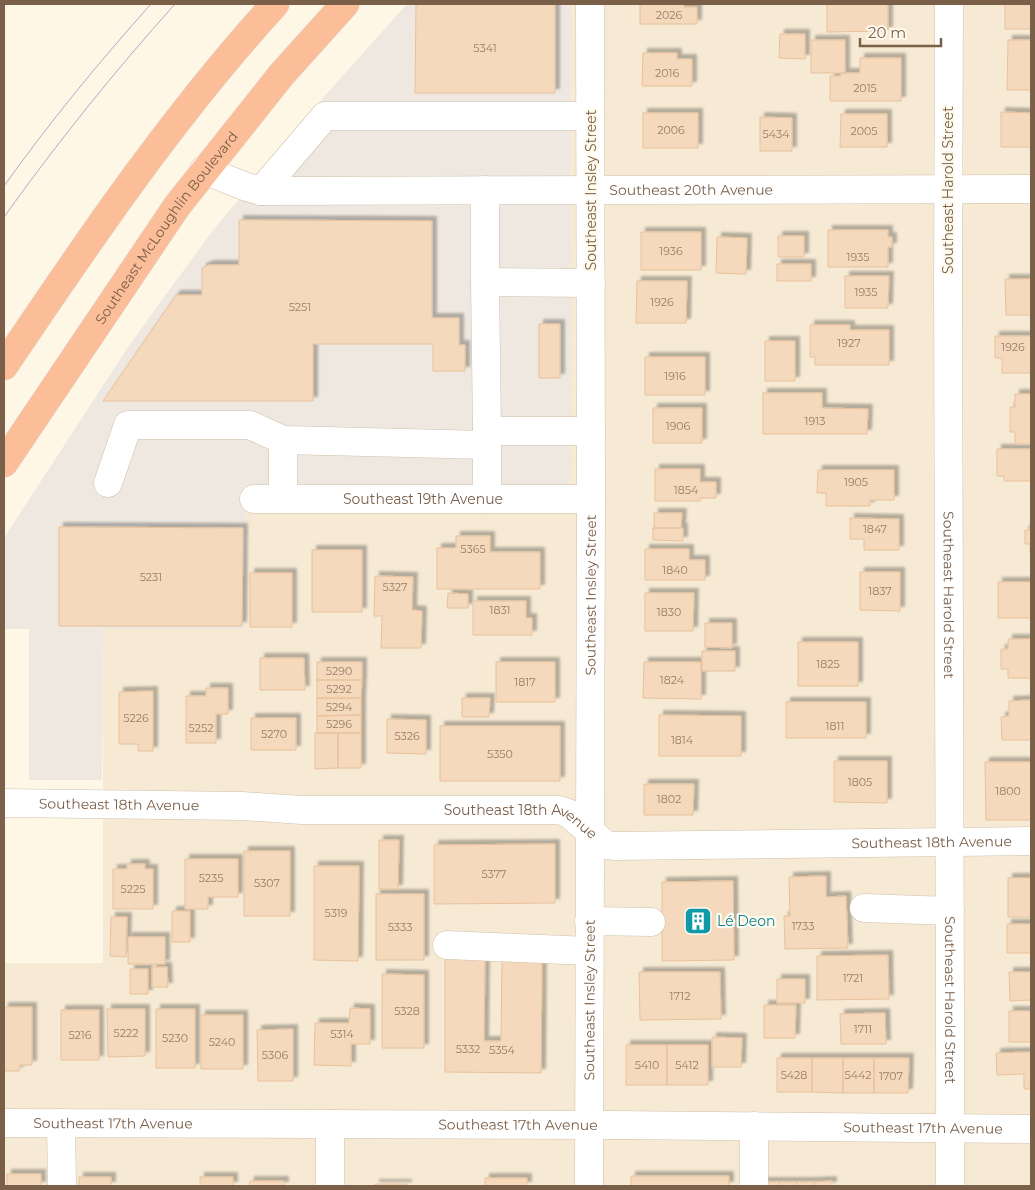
<svg xmlns="http://www.w3.org/2000/svg" width="1035" height="1190" viewBox="0 0 1035 1190" font-family="Montserrat,sans-serif">
	<defs>
		<filter id="shadow"><feDropShadow dx="4.5" dy="-4.5" stdDeviation="1" flood-color="#0004"/></filter>
	</defs>
	<rect width="100%" height="100%" fill="#fef7e6"/>
	<!-- residential -->
	<path fill="#f6ead4" d="M 571,4 L 1031,4 L 1031,1186 L 4,1186 L 4,963 L 103,963 L 103,629 L 246,629 L 246,501 L 569,502 Z"/>
	<!-- industrial -->
	<path fill="#eee8e0" d="M 407,4 L 571,4 L 570,502 L 246,501 L 246,629 L 103,629 L 102,780 L 29,780 L 29,629 L 4,629 L 4,538 L 130,344 L 210,234 L 322,99 Z"/>
	<!-- building -->
	<path fill="#f5d9bc" stroke="#e9c19b" filter="url(#shadow)" d="M 416,4 L 555,4 L 555,93 L 415,93 Z
		M 640,4 L 684,4 L 684,7 L 697,7 L 697,24 L 640,24 Z
		M 827,4 L 888,4 L 888,31 L 827,32 Z
		M 1005,4 L 1031,4 L 1031,29 L 1005,29 Z
		M 780,34 L 805,34 L 805,59 L 779,58 Z
		M 811,40 L 845,40 L 845,73 L 811,73 Z
		M 1008,40 L 1031,40 L 1031,90 L 1007,90 Z
		M 643,53 L 677,53 L 677,59 L 692,59 L 692,86 L 642,86 Z
		M 860,58 L 901,58 L 901,101 L 830,101 L 830,76 L 841,76 L 841,73 L 860,73 Z
		M 1001,112 L 1031,113 L 1031,147 L 1001,147 Z
		M 643,113 L 698,113 L 698,148 L 643,148 Z
		M 841,114 L 887,114 L 887,147 L 840,147 Z
		M 760,117 L 792,118 L 792,151 L 760,151 Z
		M 239,220 L 432,221 L 432,318 L 459,318 L 459,345 L 465,345 L 465,371 L 433,371 L 433,344 L 313,344 L 313,401 L 103,401 L 176,295 L 202,295 L 202,268 L 209,265 L 239,265 Z
		M 828,230 L 888,230 L 888,237 L 892,237 L 892,247 L 888,247 L 888,267 L 828,267 Z
		M 641,232 L 701,232 L 701,270 L 641,270 Z
		M 778,236 L 804,236 L 804,257 L 778,257 Z
		M 717,237 L 747,238 L 746,274 L 716,273 Z
		M 777,264 L 811,264 L 811,281 L 777,281 Z
		M 845,276 L 889,276 L 888,308 L 845,308 Z
		M 1005,279 L 1031,279 L 1031,315 L 1006,315 Z
		M 637,281 L 687,281 L 686,323 L 636,323 Z
		M 539,324 L 560,324 L 560,378 L 539,378 Z
		M 810,325 L 850,325 L 850,330 L 889,330 L 889,365 L 815,365 L 815,357 L 810,357 Z
		M 995,336 L 1031,336 L 1031,373 L 1002,373 L 1002,358 L 995,358 Z
		M 765,341 L 795,341 L 795,381 L 765,381 Z
		M 645,357 L 705,357 L 705,395 L 645,395 Z
		M 763,393 L 822,393 L 822,408 L 868,409 L 867,434 L 763,434 Z
		M 1015,394 L 1031,394 L 1031,444 L 1015,444 L 1015,432 L 1010,432 L 1010,407 L 1015,407 Z
		M 653,408 L 702,408 L 702,443 L 653,443 Z
		M 997,449 L 1031,449 L 1031,481 L 1004,481 L 1004,476 L 997,476 Z
		M 655,469 L 700,469 L 700,482 L 716,482 L 716,498 L 700,498 L 700,501 L 655,501 Z
		M 818,470 L 894,470 L 894,500 L 870,500 L 870,506 L 826,506 L 826,493 L 817,493 Z
		M 654,513 L 682,513 L 681,528 L 654,528 Z
		M 850,518 L 899,519 L 899,550 L 864,550 L 864,539 L 850,539 Z
		M 59,527 L 243,528 L 242,626 L 59,626 Z
		M 653,528 L 683,528 L 683,541 L 653,540 Z
		M 1025,530 L 1031,530 L 1031,553 L 1030,553 L 1030,544 L 1025,544 Z
		M 456,536 L 490,536 L 490,552 L 540,552 L 540,589 L 437,589 L 437,548 L 456,548 Z
		M 645,549 L 689,549 L 689,560 L 705,560 L 705,580 L 645,580 Z
		M 312,550 L 362,550 L 362,612 L 312,612 Z
		M 860,572 L 900,572 L 900,611 L 860,610 Z
		M 250,573 L 292,573 L 292,627 L 250,627 Z
		M 375,576 L 413,577 L 412,610 L 422,611 L 421,648 L 381,648 L 382,616 L 374,616 Z
		M 998,582 L 1031,582 L 1031,618 L 998,618 Z
		M 448,593 L 468,594 L 468,608 L 447,608 Z
		M 645,593 L 694,593 L 693,631 L 645,631 Z
		M 473,601 L 526,601 L 526,618 L 532,618 L 532,635 L 473,635 Z
		M 705,623 L 732,623 L 732,648 L 705,647 Z
		M 1008,639 L 1031,639 L 1031,678 L 1008,678 L 1008,669 L 1001,669 L 1001,649 L 1008,649 Z
		M 798,642 L 858,642 L 858,686 L 798,686 Z
		M 702,651 L 735,651 L 735,671 L 702,671 Z
		M 260,658 L 304,658 L 305,690 L 260,690 Z
		M 317,662 L 362,662 L 362,680 L 317,680 Z
		M 496,662 L 555,662 L 555,702 L 496,702 Z
		M 644,662 L 701,662 L 701,699 L 643,698 Z
		M 317,680 L 362,680 L 361,698 L 317,698 Z
		M 206,688 L 228,688 L 228,714 L 216,714 L 216,743 L 186,743 L 186,696 L 206,696 Z
		M 153,691 L 153,751 L 138,751 L 138,744 L 119,744 L 119,692 Z
		M 317,698 L 361,698 L 361,715 L 317,716 Z
		M 462,698 L 490,698 L 489,717 L 462,717 Z
		M 1031,700 L 1031,740 L 1002,740 L 1001,717 L 1009,716 L 1009,701 Z
		M 786,702 L 866,702 L 866,738 L 786,738 Z
		M 361,715 L 361,733 L 317,733 L 317,716 Z
		M 659,715 L 741,716 L 741,756 L 659,756 Z
		M 251,718 L 296,718 L 296,750 L 251,750 Z
		M 387,719 L 426,720 L 426,754 L 387,753 Z
		M 440,726 L 560,726 L 560,781 L 440,781 Z
		M 315,733 L 338,733 L 338,768 L 315,769 Z
		M 338,733 L 361,733 L 361,768 L 338,768 Z
		M 834,761 L 887,761 L 887,803 L 834,802 Z
		M 985,762 L 1031,762 L 1031,820 L 986,820 Z
		M 644,784 L 694,784 L 693,815 L 644,815 Z
		M 379,840 L 399,840 L 398,889 L 379,889 Z
		M 555,844 L 555,903 L 434,904 L 434,845 Z
		M 244,851 L 290,851 L 290,916 L 244,916 Z
		M 185,859 L 238,859 L 238,897 L 208,897 L 208,909 L 185,909 Z
		M 127,864 L 145,864 L 145,869 L 153,869 L 153,909 L 113,909 L 113,869 L 127,869 Z
		M 314,866 L 359,866 L 358,961 L 314,960 Z
		M 826,876 L 826,897 L 846,896 L 848,948 L 785,949 L 784,916 L 790,916 L 789,877 Z
		M 1008,878 L 1031,878 L 1031,917 L 1008,917 Z
		M 733,881 L 734,960 L 662,961 L 662,882 Z
		M 376,894 L 424,894 L 424,960 L 376,960 Z
		M 172,911 L 190,911 L 190,942 L 172,942 Z
		M 111,917 L 127,917 L 126,957 L 110,956 Z
		M 1007,924 L 1031,924 L 1031,953 L 1007,953 Z
		M 128,937 L 165,937 L 165,964 L 128,964 Z
		M 445,955 L 485,955 L 484,1041 L 501,1041 L 502,955 L 542,955 L 541,1073 L 445,1072 Z
		M 888,955 L 889,999 L 817,1000 L 817,956 Z
		M 152,967 L 167,967 L 168,987 L 152,987 Z
		M 130,969 L 148,969 L 148,994 L 130,994 Z
		M 639,972 L 720,972 L 721,1019 L 640,1020 Z
		M 1009,972 L 1031,972 L 1031,1000 L 1010,1001 Z
		M 382,974 L 424,975 L 424,1048 L 382,1048 Z
		M 777,979 L 805,979 L 805,1003 L 777,1003 Z
		M 764,1005 L 796,1005 L 795,1038 L 764,1038 Z
		M 4,1007 L 32,1007 L 32,1065 L 20,1065 L 19,1071 L 4,1071 Z
		M 350,1008 L 370,1009 L 370,1044 L 351,1044 L 351,1066 L 314,1065 L 315,1023 L 349,1023 Z
		M 107,1009 L 145,1009 L 145,1056 L 108,1057 Z
		M 156,1009 L 195,1009 L 195,1068 L 156,1068 Z
		M 61,1010 L 99,1010 L 99,1060 L 61,1060 Z
		M 1009,1011 L 1031,1011 L 1031,1042 L 1009,1042 Z
		M 885,1013 L 886,1044 L 841,1044 L 840,1014 Z
		M 201,1015 L 243,1015 L 243,1069 L 201,1069 Z
		M 293,1029 L 293,1081 L 258,1081 L 257,1030 Z
		M 712,1037 L 742,1038 L 741,1067 L 712,1067 Z
		M 626,1045 L 667,1045 L 667,1085 L 626,1085 Z
		M 667,1045 L 708,1045 L 708,1085 L 667,1085 Z
		M 1031,1052 L 1031,1089 L 1024,1089 L 1024,1074 L 997,1075 L 996,1053 Z
		M 777,1058 L 812,1058 L 812,1092 L 777,1092 Z
		M 812,1058 L 843,1058 L 843,1093 L 812,1092 Z
		M 843,1058 L 874,1058 L 874,1093 L 843,1093 Z
		M 874,1058 L 909,1058 L 908,1093 L 874,1093 Z
		M 7,1174 L 41,1174 L 41,1186 L 7,1186 Z
		M 631,1176 L 729,1176 L 729,1186 L 631,1186 Z
		M 79,1177 L 111,1177 L 111,1186 L 79,1186 Z
		M 200,1177 L 233,1177 L 233,1186 L 200,1186 Z
		M 485,1178 L 527,1178 L 527,1186 L 485,1186 Z
		M 250,1181 L 284,1181 L 284,1186 L 249,1186 Z
		M 832,1181 L 832,1186 L 814,1186 L 814,1182 Z
		M 761,1182 L 779,1182 L 779,1186 L 761,1186 Z
		M 779,1182 L 797,1182 L 797,1186 L 779,1186 Z
		M 797,1182 L 814,1182 L 814,1186 L 797,1186 Z
		M 375,1184 L 407,1184 L 407,1186 L 375,1186 Z"/>
	<g fill="none" stroke-linecap="round" stroke-linejoin="round">
		<!-- minor casing -->
		<g stroke="#d1c0ab" stroke-width="29">
			<g id="minor">
				<path id="s1" d="M 949,4 C 946,398 951,792 950,1186"/>
				<path id="s2" d="M 204,170 L 244,186 L 261,191 L 1031,189"/>
				<path d="M 485,190 L 485,282 L 591,283"/>
				<path d="M 261,191 L 325,116 L 590,116"/>
				<path d="M 485,282 L 487,431 L 591,431"/>
				<path d="M 487,431 L 487,499"/>
				<path d="M 108,483 L 128,425 L 250,425 L 283,440"/>
				<path d="M 283,498 L 283,440 L 487,445"/>
				<path id="s3" d="M 254,499 L 591,499"/>
				<path id="s4" d="M 4,803 L 242,806 L 302,810 L 559,810 L 568,813 L 606,845 L 613,846 L 1031,841"/>
				<path d="M 864,908 L 950,911"/>
				<path d="M 589,921 L 651,922"/>
				<path d="M 447,945 L 589,951"/>
				<path id="s5" d="M 4,1123 L 615,1125 L 1031,1129"/>
				<path d="M 61,1123 L 62,1186"/>
				<path d="M 330,1124 L 330,1186"/>
				<path d="M 754,1126 L 754,1186"/>
				<path id="s6" d="M 589,1186 L 591,499 L 590,4"/>
			</g>
		</g>
		<!-- highway casing -->
		<g stroke="#dcd5d0" stroke-width="29">
			<g id="highway">
				<path d="M 4,366 C 88,241 173,116 275,4"/>
				<path id="s7" d="M 4,463 L 177,206 L 282,74 L 345,4"/>
			</g>
		</g>
		<!-- minor -->
		<use href="#minor" stroke="#fff" stroke-width="28"/>
		<!-- highway -->
		<use href="#highway" stroke="#fcbe99" stroke-width="28"/>
		<!-- tram -->
		<path stroke="#bca3c9" stroke-width="1" d="M 4,186 C 49,123 99,62 151,4
			M 4,217 C 57,143 114,72 175,4"/>
	</g>
	<!-- icons -->
	<defs>
		<g id="building-square" transform="scale(1.4375)"><rect x="-9" y="-9" width="18" height="18" rx="4" fill="#0f9aa8" stroke="#fffaee"/><path d="M-4-6H4V6H1V3H-1V6H-4ZM-2.5-4.3h1.7v1.8h-1.7ZM.8-4.3h1.7v1.8H.8ZM-2.5-1h1.7V.8h-1.7ZM.8-1h1.7V.8H.8Z" fill="#fff"/></g>
	</defs>
	<g fill-rule="evenodd">
		<use href="#building-square" x="698" y="921"/>
	</g>
	<g text-anchor="middle" stroke-width="4.5" stroke-linejoin="round" paint-order="stroke">
		<!-- number labels -->
		<g font-size="11" fill="#997e66">
			<text x="669" y="19">2026</text>
			<text x="485" y="52">5341</text>
			<text x="667" y="77">2016</text>
			<text x="865" y="92">2015</text>
			<text x="671" y="134">2006</text>
			<text x="864" y="135">2005</text>
			<text x="776" y="138">5434</text>
			<text x="671" y="255">1936</text>
			<text x="858" y="261">1935</text>
			<text x="866" y="296">1935</text>
			<text x="662" y="306">1926</text>
			<text x="300" y="311">5251</text>
			<text x="849" y="347">1927</text>
			<text x="1013" y="351">1926</text>
			<text x="675" y="380">1916</text>
			<text x="815" y="425">1913</text>
			<text x="678" y="430">1906</text>
			<text x="856" y="486">1905</text>
			<text x="686" y="494">1854</text>
			<text x="875" y="533">1847</text>
			<text x="473" y="553">5365</text>
			<text x="675" y="574">1840</text>
			<text x="151" y="581">5231</text>
			<text x="395" y="591">5327</text>
			<text x="880" y="595">1837</text>
			<text x="500" y="614">1831</text>
			<text x="669" y="616">1830</text>
			<text x="828" y="668">1825</text>
			<text x="339" y="675">5290</text>
			<text x="672" y="684">1824</text>
			<text x="525" y="686">1817</text>
			<text x="339" y="693">5292</text>
			<text x="339" y="711">5294</text>
			<text x="136" y="722">5226</text>
			<text x="339" y="728">5296</text>
			<text x="835" y="730">1811</text>
			<text x="201" y="732">5252</text>
			<text x="274" y="738">5270</text>
			<text x="407" y="740">5326</text>
			<text x="682" y="744">1814</text>
			<text x="500" y="758">5350</text>
			<text x="860" y="786">1805</text>
			<text x="1008" y="795">1800</text>
			<text x="669" y="803">1802</text>
			<text x="494" y="878">5377</text>
			<text x="211" y="882">5235</text>
			<text x="267" y="887">5307</text>
			<text x="133" y="893">5225</text>
			<text x="336" y="917">5319</text>
			<text x="803" y="930">1733</text>
			<text x="400" y="931">5333</text>
			<text x="853" y="982">1721</text>
			<text x="680" y="1000">1712</text>
			<text x="407" y="1015">5328</text>
			<text x="863" y="1033">1711</text>
			<text x="126" y="1037">5222</text>
			<text x="342" y="1038">5314</text>
			<text x="80" y="1039">5216</text>
			<text x="175" y="1042">5230</text>
			<text x="222" y="1046">5240</text>
			<text x="468" y="1053">5332</text>
			<text x="502" y="1054">5354</text>
			<text x="275" y="1059">5306</text>
			<text x="647" y="1069">5410</text>
			<text x="687" y="1069">5412</text>
			<text x="794" y="1079">5428</text>
			<text x="858" y="1079">5442</text>
			<text x="891" y="1080">1707</text>
		</g>
		<!-- street labels -->
		<g font-size="14" fill="#7a5f49" stroke="#fffaee">
			<text transform="translate(591 190) rotate(-90)" y="5">Southeast Insley Street</text>
			<text dy="5" stroke="none"><textPath href="#s2" startOffset="491">Southeast 20th Avenue</textPath></text>
			<text transform="translate(948 190) rotate(-90)" y="5">Southeast Harold Street</text>
			<text dy="5" stroke="none"><textPath href="#s7" startOffset="286">Southeast McLoughlin Boulevard</textPath></text>
			<text dy="5" stroke="none"><textPath href="#s3" startOffset="169">Southeast 19th Avenue</textPath></text>
			<text dy="5" stroke="none"><textPath href="#s6" startOffset="591">Southeast Insley Street</textPath></text>
			<text dy="5" stroke="none"><textPath href="#s1" startOffset="591">Southeast Harold Street</textPath></text>
			<text dy="5" stroke="none"><textPath href="#s4" startOffset="115">Southeast 18th Avenue</textPath></text>
			<text dy="5" stroke="none"><textPath href="#s4" startOffset="520">Southeast 18th Avenue</textPath></text>
			<text dy="5" stroke="none"><textPath href="#s4" startOffset="940">Southeast 18th Avenue</textPath></text>
			<text dy="5" stroke="none"><textPath href="#s6" startOffset="186">Southeast Insley Street</textPath></text>
			<text dy="5" stroke="none"><textPath href="#s1" startOffset="996">Southeast Harold Street</textPath></text>
			<text dy="5" stroke="none"><textPath href="#s5" startOffset="109">Southeast 17th Avenue</textPath></text>
			<text dy="5" stroke="none"><textPath href="#s5" startOffset="514">Southeast 17th Avenue</textPath></text>
			<text dy="5" stroke="none"><textPath href="#s5" startOffset="919">Southeast 17th Avenue</textPath></text>
		</g>
		<!-- culture labels -->
		<g font-size="14" fill="#0d838f" stroke="#fffaee" text-anchor="start">
			<text x="717" y="926">Lé Deon</text>
		</g>
	</g>
	<!-- border -->
	<rect width="1035" height="1190" fill="none" stroke="#7a5f49" stroke-width="10"/>
	<!-- scale -->
	<path d="M860 38v8h81v-8" fill="none" stroke="#7a5f49" stroke-width="2.5"/>
	<text x="868" y="38" font-size="15" fill="#7a5f49" stroke="#fffaee" stroke-width="4" paint-order="stroke">20 m</text>
</svg>
